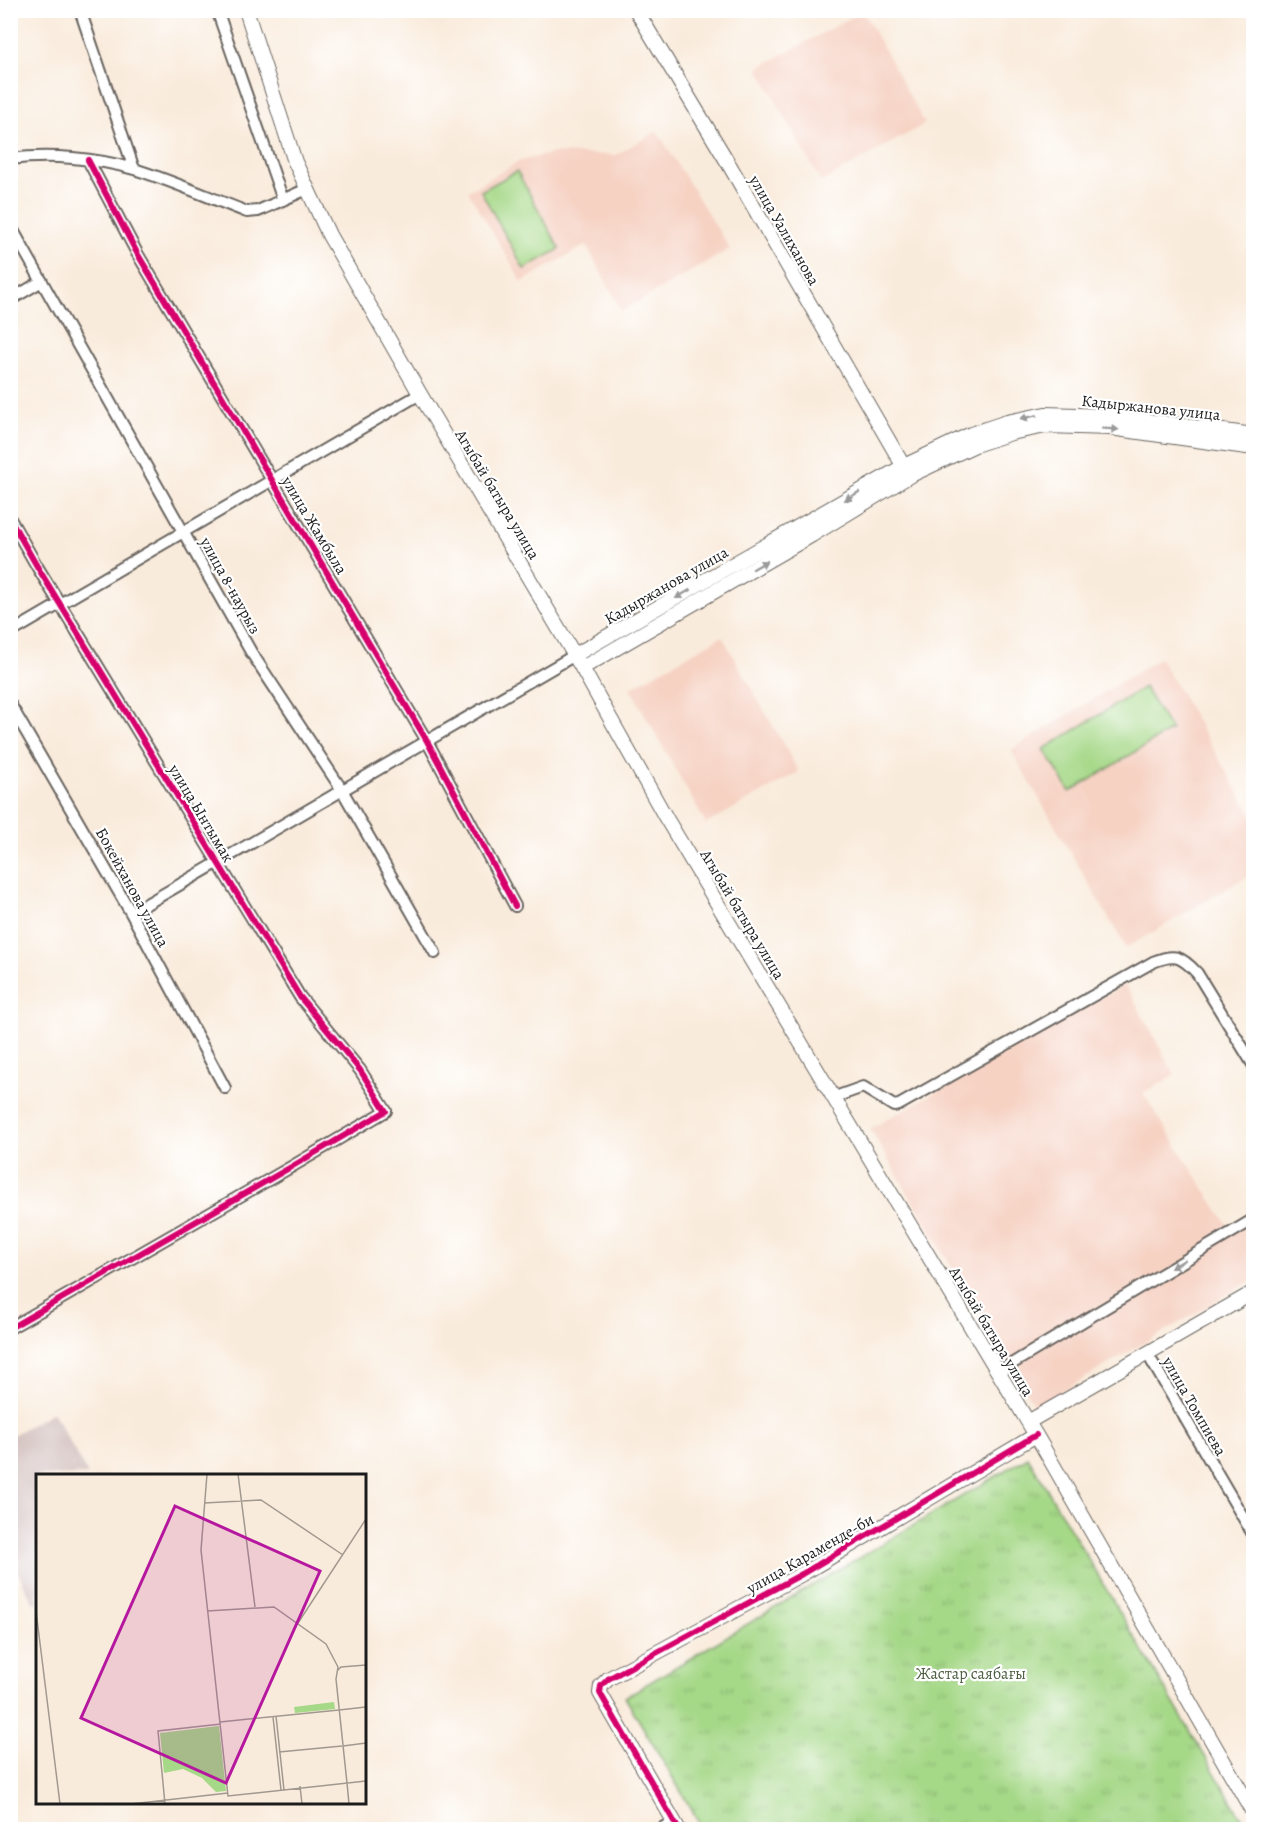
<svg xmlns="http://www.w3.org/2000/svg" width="1264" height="1840" viewBox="0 0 1264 1840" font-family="Alegreya,serif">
	<defs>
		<pattern id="park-tufts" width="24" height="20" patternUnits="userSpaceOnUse" patternTransform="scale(1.5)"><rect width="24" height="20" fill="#a5d887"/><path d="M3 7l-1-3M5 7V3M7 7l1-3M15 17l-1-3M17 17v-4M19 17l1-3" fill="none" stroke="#8db974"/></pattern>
	</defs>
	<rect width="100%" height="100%" fill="#fff"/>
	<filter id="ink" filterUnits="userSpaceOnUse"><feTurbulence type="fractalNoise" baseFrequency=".0167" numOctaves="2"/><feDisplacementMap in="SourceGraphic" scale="12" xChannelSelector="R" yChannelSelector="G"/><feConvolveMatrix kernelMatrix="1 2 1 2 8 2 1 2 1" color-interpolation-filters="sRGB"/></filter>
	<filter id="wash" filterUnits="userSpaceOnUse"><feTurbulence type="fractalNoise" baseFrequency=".008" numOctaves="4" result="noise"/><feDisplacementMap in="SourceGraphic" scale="24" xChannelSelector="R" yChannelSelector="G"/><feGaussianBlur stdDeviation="1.35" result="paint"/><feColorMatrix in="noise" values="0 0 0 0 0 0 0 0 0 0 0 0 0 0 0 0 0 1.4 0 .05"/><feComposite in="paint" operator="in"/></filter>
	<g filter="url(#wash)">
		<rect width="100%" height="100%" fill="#f9ebdb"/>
		<!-- built -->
		<path fill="#f6d2c3" d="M 863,11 L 925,124 L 821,182 L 758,68 Z
			M 657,131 L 730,249 L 622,311 L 586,245 L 522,282 L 468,191 L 520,161 L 553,153 L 616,155 Z
			M 722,636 L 799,772 L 706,824 L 630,688 Z
			M 1160,658 L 1253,817 L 1253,873 L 1126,948 L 1011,750 Z
			M 1125,984 L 1175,1075 L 1143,1093 L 1229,1227 L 1253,1213 L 1253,1280 L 1035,1407 L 870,1129 Z"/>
		<!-- industrial -->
		<path fill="#d1bfbd" d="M 53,1412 L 88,1475 L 38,1476 L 38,1602 L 34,1604 L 11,1560 L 11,1436 Z"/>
		<!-- grass -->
		<path fill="#a5d887" stroke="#607a52" stroke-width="1.5" d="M 517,171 L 560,249 L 524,269 L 481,191 Z
			M 1144,687 L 1171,730 L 1070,792 L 1044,749 Z"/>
		<!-- park -->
		<path fill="url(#park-tufts)" stroke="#607a52" stroke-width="1.5" d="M 1028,1457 L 1248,1829 L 703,1829 L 625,1697 Z"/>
	</g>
	<g filter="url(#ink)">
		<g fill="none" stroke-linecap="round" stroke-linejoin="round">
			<!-- street casing -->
			<g stroke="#69645f" stroke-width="14">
				<path id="street" d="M 80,10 L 134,169
					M 217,10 L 283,200
					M 10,159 C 50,154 96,158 134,169 C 173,181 210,198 247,212 L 258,211 L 307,189
					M 88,160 L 137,253 L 427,741 L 515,906
					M 10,225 L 251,652 L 342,790 L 435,953
					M 10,300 L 42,281
					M 10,519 L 38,568 L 300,997 L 360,1070 L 386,1111 L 291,1167 L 10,1328
					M 10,633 L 420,394
					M 10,704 L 131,913 L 225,1088
					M 131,913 L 575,655
					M 835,1097 L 863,1087 L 894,1106 L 899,1105 L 1153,962 C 1175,953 1181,956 1197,973 L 1254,1066
					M 1147,1353 L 1254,1536
					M 998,1372 L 1254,1219
					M 659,1830 L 674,1821"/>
			</g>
			<!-- secondary casing -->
			<g stroke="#69645f" stroke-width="16">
				<path id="secondary" d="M 246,10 L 295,162 L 329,235 L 420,394 L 582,668 L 666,818 L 1040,1442 L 1254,1814
					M 636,10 L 727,161 L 908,474
					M 575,655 L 904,466 L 971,434 L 1007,422 L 1045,414 L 1110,416 L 1254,435
					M 582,668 L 812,535 L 909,476 L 975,445 L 1011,433 L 1046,426 L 1110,428 L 1254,448
					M 1028,1422 L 1254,1292
					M 679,1830 L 600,1693 L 601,1686 L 608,1679 L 802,1574 L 1036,1435"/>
			</g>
			<!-- street -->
			<use href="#street" stroke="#fff" stroke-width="10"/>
			<!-- secondary -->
			<use href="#secondary" stroke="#fff" stroke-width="14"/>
			<!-- cycleway casing -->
			<g stroke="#fff" stroke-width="10">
				<path id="cycleway" d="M 88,160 L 137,253 L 427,741 L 515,906
					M 10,519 L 38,568 L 300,997 L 360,1070 L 386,1111 L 291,1167 L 10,1328
					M 679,1830 L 600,1693 L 601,1686 L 608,1679 L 802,1574 L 1036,1435"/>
			</g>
			<!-- cycleway -->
			<use href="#cycleway" stroke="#d6006c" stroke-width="6"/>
		</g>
		<!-- one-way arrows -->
		<defs><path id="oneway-solid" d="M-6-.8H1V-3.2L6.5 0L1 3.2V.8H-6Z" transform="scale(1.5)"/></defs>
		<g fill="#999">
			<use href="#oneway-solid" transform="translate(1029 417) rotate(168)"/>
			<use href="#oneway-solid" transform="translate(1110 429) rotate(5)"/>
			<use href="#oneway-solid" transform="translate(852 496) rotate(150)"/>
			<use href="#oneway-solid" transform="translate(760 565) rotate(-30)"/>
			<use href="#oneway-solid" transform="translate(683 594) rotate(150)"/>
			<use href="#oneway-solid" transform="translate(1178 1264) rotate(149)"/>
		</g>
	</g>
	<g text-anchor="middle" stroke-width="4.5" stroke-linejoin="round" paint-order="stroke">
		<!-- street labels -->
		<g font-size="16" fill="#1c1c1c" stroke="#fff">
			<text transform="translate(785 230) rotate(60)" y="6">улица Уалиханова</text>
			<text transform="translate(1151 407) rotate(6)" y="6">Кадыржанова улица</text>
			<text transform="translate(498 494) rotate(59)" y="6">Агыбай батыра улица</text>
			<text transform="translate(315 525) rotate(59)" y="6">улица Жамбыла</text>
			<text transform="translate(231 585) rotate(61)" y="6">улица 8-наурыз</text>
			<text transform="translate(666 585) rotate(-30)" y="6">Кадыржанова улица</text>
			<text transform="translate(202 813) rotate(59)" y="6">улица Ынтымак</text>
			<text transform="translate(133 887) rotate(61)" y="6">Бокейханова улица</text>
			<text transform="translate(743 914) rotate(59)" y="6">Агыбай батыра улица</text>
			<text transform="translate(992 1331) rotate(59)" y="6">Агыбай батыра улица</text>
			<text transform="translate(1195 1406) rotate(60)" y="6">улица Томпиева</text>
			<text transform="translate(810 1553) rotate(-30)" y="6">улица Караменде-би</text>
		</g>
		<!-- park labels -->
		<g font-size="16" fill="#4c5e41" stroke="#fff">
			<text x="971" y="1679">Жастар саябағы</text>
		</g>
	</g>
	<!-- overview -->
	<g transform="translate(36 1474)">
		<rect width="330" height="330" fill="#f9ebdb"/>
		<path d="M 298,228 L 299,235 L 259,239 L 258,233 Z" fill="#a5d887"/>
		<path d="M 183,252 L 190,317 L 180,318 L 166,304 L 147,295 L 128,299 L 124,259 Z" fill="#a5d887"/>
		<path fill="none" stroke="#a1988f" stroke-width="1.5" d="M 171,0 L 165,76 L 192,322 L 330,307M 202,0 L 219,133M 168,29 L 225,26 L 307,81M 0,137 L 24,330M 171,137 L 238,133 L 290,170 L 302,193 L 300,205 L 311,309M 262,149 L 330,45M 301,197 L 305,193 L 330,191M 303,236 L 330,233M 240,242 L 248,316M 237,243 L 245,316M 184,248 L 303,236M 307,272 L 330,269M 243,278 L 306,272M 311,309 L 313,330M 264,312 L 266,330M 95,330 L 192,319M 129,330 L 122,257 L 185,250"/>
		<path fill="#b5179e" fill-opacity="0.15" stroke="#b5179e" stroke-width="3" d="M 139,32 L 284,97 L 190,309 L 45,244 Z"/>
		<rect width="330" height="330" fill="none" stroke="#1c1c1c" stroke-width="3"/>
	</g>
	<!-- margin -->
	<rect width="1264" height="1840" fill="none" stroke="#fff" stroke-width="36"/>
</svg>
